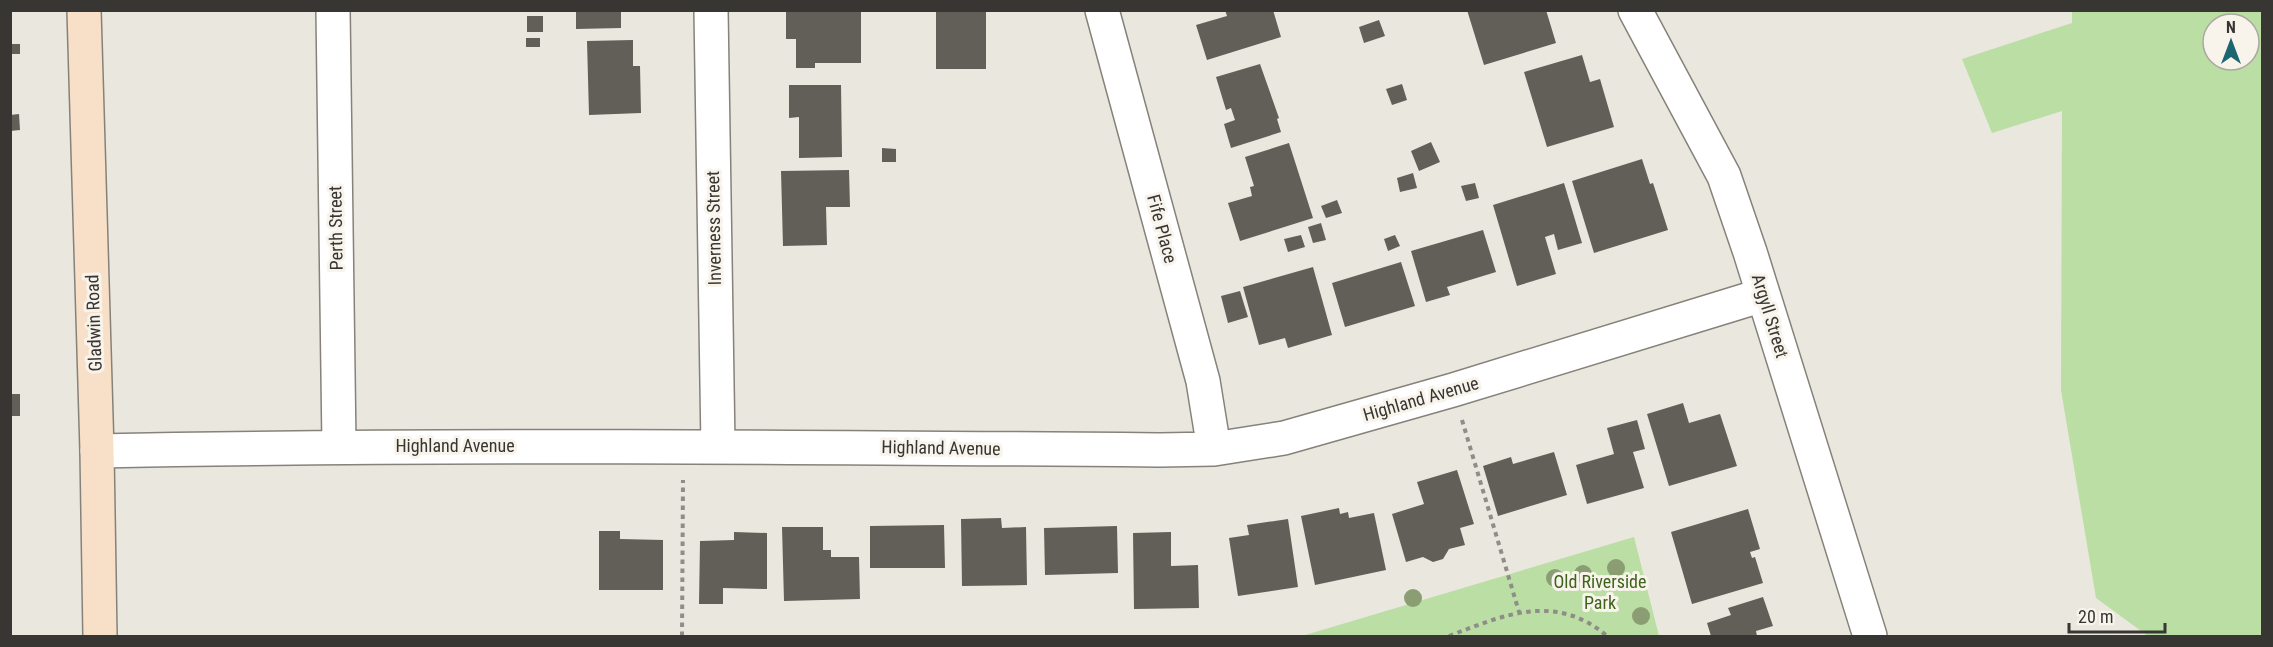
<svg xmlns="http://www.w3.org/2000/svg" width="2273" height="647" viewBox="0 0 2273 647" font-family="'Roboto Condensed',sans-serif">
	<rect width="100%" height="100%" fill="#eae7de"/>
	<!-- green -->
	<path fill="#badea3" fill-rule="evenodd" d="M 2072,11 L 2262,11 L 2262,636 L 2148,636 L 2096,598 L 2061,390 L 2062,111 L 1992,133 L 1962,59 L 2072,23 ZM 2213,24 L 2249,24 L 2249,60 L 2213,60 Z
		M 1634,537 L 1659,636 L 1302,636 Z"/>
	<!-- building -->
	<path fill="#625f58" d="M 576,10 L 621,10 L 621,28 L 576,29 Z
		M 786,10 L 861,10 L 861,63 L 815,63 L 815,68 L 796,68 L 796,39 L 786,39 Z
		M 936,10 L 986,10 L 986,69 L 936,69 Z
		M 1225,10 L 1273,10 L 1281,37 L 1207,60 L 1196,25 L 1227,16 Z
		M 1467,10 L 1546,10 L 1556,43 L 1484,65 Z
		M 527,16 L 543,16 L 543,32 L 527,32 Z
		M 1379,20 L 1385,36 L 1364,43 L 1359,27 Z
		M 526,38 L 540,38 L 540,47 L 526,47 Z
		M 633,40 L 633,66 L 640,66 L 641,113 L 589,115 L 587,41 Z
		M 10,44 L 20,44 L 20,54 L 10,54 Z
		M 1582,55 L 1590,82 L 1600,79 L 1614,127 L 1547,147 L 1524,72 Z
		M 1260,64 L 1279,118 L 1277,119 L 1281,132 L 1231,148 L 1224,124 L 1235,120 L 1231,108 L 1226,110 L 1216,77 Z
		M 1402,84 L 1407,100 L 1392,105 L 1386,89 Z
		M 789,85 L 841,85 L 842,157 L 799,158 L 799,117 L 789,118 Z
		M 19,114 L 20,130 L 10,131 L 10,115 Z
		M 1431,142 L 1440,162 L 1419,171 L 1411,151 Z
		M 1289,143 L 1313,218 L 1240,241 L 1228,203 L 1252,196 L 1250,187 L 1254,186 L 1245,157 Z
		M 882,148 L 896,149 L 896,162 L 882,162 Z
		M 1642,159 L 1650,184 L 1653,183 L 1668,230 L 1594,253 L 1572,181 Z
		M 849,170 L 850,207 L 826,207 L 827,245 L 783,246 L 781,171 Z
		M 1413,173 L 1417,188 L 1400,192 L 1397,178 Z
		M 1475,183 L 1479,198 L 1466,201 L 1461,186 Z
		M 1564,183 L 1582,243 L 1558,250 L 1554,234 L 1545,237 L 1556,274 L 1517,286 L 1493,205 Z
		M 1337,200 L 1342,213 L 1326,218 L 1321,206 Z
		M 1321,223 L 1326,240 L 1313,243 L 1308,227 Z
		M 1483,230 L 1496,272 L 1447,287 L 1450,295 L 1426,302 L 1411,251 Z
		M 1301,235 L 1305,247 L 1288,252 L 1284,239 Z
		M 1395,235 L 1400,246 L 1388,251 L 1384,239 Z
		M 1401,262 L 1415,306 L 1345,327 L 1332,283 Z
		M 1313,267 L 1332,335 L 1288,348 L 1285,338 L 1259,345 L 1243,287 Z
		M 1240,291 L 1248,317 L 1228,323 L 1221,296 Z
		M 10,394 L 20,394 L 20,416 L 10,416 Z
		M 1683,403 L 1689,423 L 1720,414 L 1737,466 L 1669,486 L 1647,414 Z
		M 1637,420 L 1645,449 L 1633,452 L 1644,488 L 1587,504 L 1576,465 L 1614,454 L 1607,428 Z
		M 1554,452 L 1567,495 L 1498,516 L 1483,466 L 1511,457 L 1513,464 Z
		M 1457,470 L 1474,524 L 1460,528 L 1465,545 L 1449,549 L 1443,559 L 1433,562 L 1423,557 L 1406,562 L 1392,514 L 1424,504 L 1417,482 Z
		M 1339,508 L 1340,514 L 1348,512 L 1349,518 L 1374,513 L 1386,570 L 1315,585 L 1301,516 Z
		M 1748,509 L 1760,549 L 1750,552 L 1752,558 L 1755,557 L 1763,583 L 1692,604 L 1671,532 Z
		M 1001,518 L 1002,528 L 1026,527 L 1027,585 L 962,586 L 961,519 Z
		M 1288,519 L 1298,587 L 1238,596 L 1229,538 L 1249,535 L 1247,525 Z
		M 944,525 L 945,568 L 870,568 L 870,526 Z
		M 1117,526 L 1118,573 L 1045,575 L 1044,528 Z
		M 782,527 L 823,527 L 823,550 L 831,550 L 831,557 L 859,557 L 860,599 L 784,601 Z
		M 599,531 L 620,531 L 620,539 L 663,540 L 663,590 L 599,590 Z
		M 734,532 L 767,533 L 767,589 L 723,588 L 723,604 L 699,604 L 700,541 L 734,540 Z
		M 1171,532 L 1171,566 L 1198,565 L 1199,608 L 1134,609 L 1133,533 Z
		M 1763,597 L 1773,626 L 1756,631 L 1757,636 L 1711,636 L 1707,623 L 1731,615 L 1728,608 Z"/>
	<g fill="none" stroke-linecap="round" stroke-linejoin="round">
		<!-- minor casing -->
		<g stroke="#86827a" stroke-width="36">
			<path id="minor" d="M 333,10 L 339,446
				M 711,10 L 718,446
				M 1102,10 L 1203,381 L 1214,449
				M 1635,10 L 1724,176 L 1750,252 L 1870,636
				M 97,451 C 452,444 805,447 1160,450 L 1214,449 L 1284,438 L 1453,390 L 1763,295"/>
		</g>
		<!-- secondary casing -->
		<g stroke="#86827a" stroke-width="36">
			<path id="secondary" d="M 84,10 L 97,451 L 100,636"/>
		</g>
		<!-- path -->
		<path stroke="#8f8d87" stroke-width="4" stroke-dasharray="4.5 4.5" stroke-linecap="butt" d="M 1462,420 L 1519,612
			M 682,636 L 683,480
			M 1449,636 C 1504,615 1555,592 1607,636"/>
		<!-- minor -->
		<use href="#minor" stroke="#fff" stroke-width="33"/>
		<!-- secondary -->
		<use href="#secondary" stroke="#f7dfc8" stroke-width="33"/>
	</g>
	<!-- trees -->
	<g fill="#8b9e73">
		<circle cx="1616" cy="568" r="9"/>
		<circle cx="1583" cy="574" r="9"/>
		<circle cx="1555" cy="578" r="9"/>
		<circle cx="1413" cy="598" r="9"/>
		<circle cx="1641" cy="616" r="9"/>
	</g>
	<g text-anchor="middle" stroke-width="6" stroke-linejoin="round" paint-order="stroke">
		<!-- street labels -->
		<g font-size="18" fill="#373633" stroke="#f8f4eb">
			<text transform="translate(336 228) rotate(-91)" y="6">Perth Street</text>
			<text transform="translate(714 228) rotate(-91)" y="6">Inverness Street</text>
			<text transform="translate(1162 229) rotate(75)" y="6">Fife Place</text>
			<text transform="translate(1770 316) rotate(73)" y="6">Argyll Street</text>
			<text transform="translate(94 323) rotate(-92)" y="6">Gladwin Road</text>
			<text transform="translate(1421 399) rotate(-16)" y="6">Highland Avenue</text>
			<text x="455" y="452">Highland Avenue</text>
			<text transform="translate(941 448) rotate(1)" y="6">Highland Avenue</text>
		</g>
		<!-- park labels -->
		<g font-size="18" fill="#3d631c" stroke="#f8f4eb">
			<text x="1600" y="588">Old Riverside<tspan x="1600" dy="21">Park</tspan></text>
		</g>
	</g>
	<!-- border -->
	<rect width="2273" height="647" fill="none" stroke="#373633" stroke-width="24"/>
	<!-- north arrow -->
	<g transform="translate(2231 42)"><circle r="28" fill="#f8f4eb" stroke="#aba8a1" stroke-width="1.5"/>
	<path d="M0-4.5L10 22L0 15L-10 22Z" fill="#1c6672"/>
	<text y="-9" font-size="16" font-weight="bold" text-anchor="middle" fill="#373633">N</text>
	</g>
	<!-- scale -->
	<path d="M2069 623v9h96v-9" fill="none" stroke="#373633" stroke-width="3"/>
	<text x="2078" y="623" font-size="18" fill="#373633" stroke="#f8f4eb" stroke-width="4.5" paint-order="stroke">20 m</text>
</svg>
